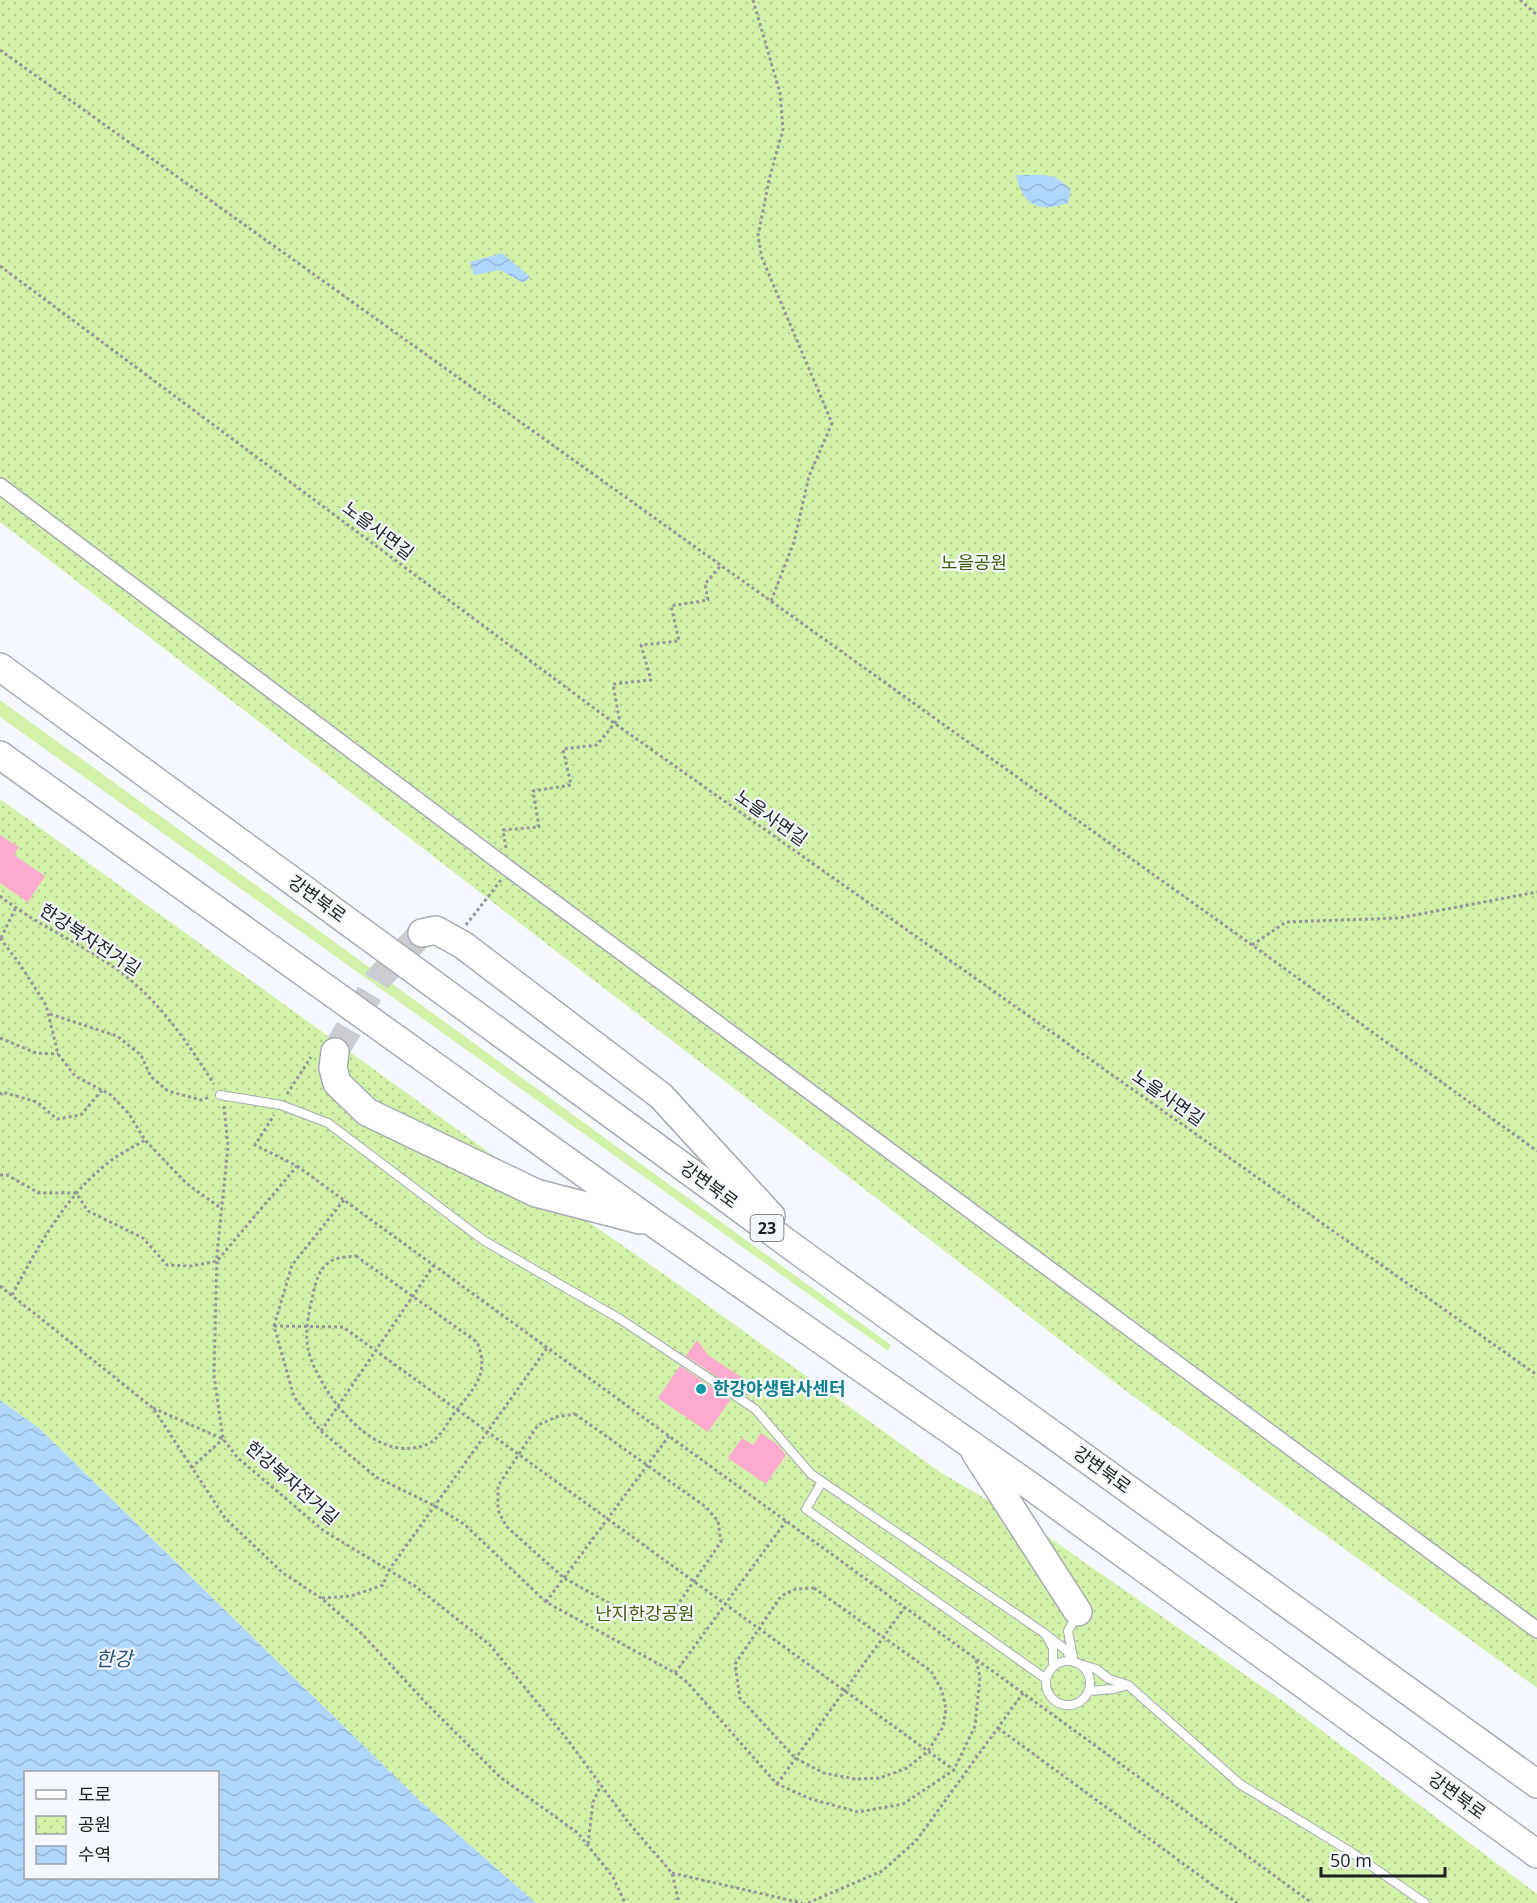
<svg xmlns="http://www.w3.org/2000/svg" width="1537" height="1903" viewBox="0 0 1537 1903" font-family="'Open Sans','Noto Sans KR',sans-serif">
	<defs>
		<pattern id="park-dots" width="8" height="8" patternUnits="userSpaceOnUse" patternTransform="scale(1.5)"><rect width="8" height="8" fill="#d2f2aa"/><path d="M2 2h.1M6 6h.1" fill="none" stroke="#b4cf92" stroke-width="1.8" stroke-linecap="round"/></pattern>
		<pattern id="water-waves" width="16" height="10" patternUnits="userSpaceOnUse" patternTransform="scale(1.5)"><rect width="16" height="10" fill="#afd7fb"/><path d="M0 5q4-4 8 0t8 0" fill="none" stroke="#96b8d7"/></pattern>
	</defs>
	<rect width="100%" height="100%" fill="#f5f7fe"/>
	<!-- green -->
	<path fill="#d2f2aa" d="M 0,700 L 891,1345 L 888,1351 L 0,717 Z"/>
	<!-- park -->
	<path fill="url(#park-dots)" d="M 0,0 L 1537,0 L 1537,1688 L 1126,1391 L 0,522 Z
		M 0,799 L 487,1151 L 685,1289 L 940,1472 L 1040,1531 L 1287,1704 L 1537,1894 L 1537,1903 L 536,1903 L 420,1801 L 40,1429 L 0,1400 Z"/>
	<!-- water -->
	<path fill="url(#water-waves)" fill-rule="evenodd" d="M 1016,175 L 1043,175 L 1055,177 L 1071,189 L 1068,203 C 1039,213 1023,206 1016,175 Z
		M 502,253 L 530,277 L 523,283 L 500,270 L 474,275 L 470,262 Z
		M 0,1400 L 40,1429 L 420,1801 L 536,1903 L 0,1903 ZM 26,1772 L 218,1772 L 218,1878 L 26,1878 Z"/>
	<!-- building -->
	<path fill="#fea9ce" d="M 0,835 L 19,847 L 14,855 L 45,876 L 28,902 L 0,883 Z
		M 697,1340 L 708,1355 L 744,1379 L 737,1390 L 686,1356 Z
		M 680,1366 L 730,1400 L 708,1432 L 658,1398 Z
		M 761,1433 L 778,1445 L 786,1455 L 766,1484 L 728,1458 L 742,1438 L 753,1445 Z"/>
	<g fill="none" stroke-linecap="round" stroke-linejoin="round">
		<!-- highway-tunnel -->
		<path stroke="#caccd2" stroke-width="27" stroke-dasharray="27 14" stroke-linecap="butt" d="M 335,1052 L 378,979 L 422,933"/>
		<!-- lane casing -->
		<g stroke="#a8abb5" stroke-width="10">
			<path id="lane" d="M 220,1095 L 281,1105 L 328,1123 L 483,1240 L 620,1319 L 755,1409 L 811,1474 L 1044,1633 L 1066,1650 L 1073,1662 L 1096,1669 L 1109,1679 L 1128,1685 L 1240,1784 L 1351,1852 L 1425,1903
				M 822,1482 L 806,1509 L 1046,1679
				M 1047,1637 L 1053,1648 L 1053,1667
				M 1073,1657 L 1068,1631 L 1077,1615
				M1046 1683a22 22 0 1 1 44 0a22 22 0 1 1-44 0Z
				M 1089,1691 L 1114,1689 L 1128,1685"/>
		</g>
		<!-- street casing -->
		<g stroke="#a8abb5" stroke-width="18">
			<path id="street" d="M 0,486 L 509,869 L 1537,1630"/>
		</g>
		<!-- highway casing -->
		<g stroke="#a8abb5" stroke-width="30">
			<path id="highway" d="M 0,667 L 812,1261 L 1537,1784
				M 0,755 L 655,1224 L 1036,1490 L 1537,1854
				M 422,933 L 436,930 L 463,945 L 661,1096 L 771,1216
				M 335,1052 L 333,1068 L 337,1083 L 367,1112 L 536,1193 L 640,1220
				M 975,1452 L 1078,1612"/>
		</g>
		<!-- path -->
		<path stroke="#95969c" stroke-width="3" stroke-dasharray="3 3" stroke-linecap="butt" d="M 753,0 L 780,93 L 783,129 L 769,180 L 758,236 L 762,258 L 832,423 L 809,476 L 794,542 L 771,601
			M 1520,0 L 1537,15
			M 0,50 L 1252,945 L 1537,1151
			M 0,266 L 614,723 L 1537,1375
			M 506,848 L 503,830 L 539,827 L 533,791 L 571,785 L 563,749 L 597,745 L 619,718 L 613,684 L 651,680 L 641,645 L 679,641 L 671,606 L 708,600 L 705,584 L 721,565
			M 0,896 C 41,929 96,949 135,984 C 167,1012 191,1048 214,1084
			M 466,925 L 501,880
			M 0,938 L 19,963 L 46,1005 L 58,1054 L 75,1076 L 111,1095 L 129,1114 L 145,1140 L 186,1183 L 222,1209
			M 1,938 L 15,909
			M 1252,945 L 1286,922 L 1399,918 L 1537,892
			M 50,1014 L 117,1036 L 141,1055 L 151,1077 L 168,1091 L 201,1100 L 210,1097
			M 0,1038 L 36,1053 L 58,1054
			M 287,1094 L 311,1057
			M 0,1095 L 2,1092 L 37,1102 L 57,1119 L 81,1115 L 102,1090
			M 224,1106 L 228,1147 L 217,1254 L 214,1375 L 223,1439 L 238,1458 L 324,1531 L 415,1586 L 490,1645 L 567,1739 L 628,1822 L 672,1873 L 679,1903
			M 297,1166 L 1312,1903
			M 0,1175 L 7,1175 L 39,1193 L 76,1193 L 88,1211 L 143,1238 L 167,1265 L 192,1266 L 217,1261 L 297,1166 L 255,1145 L 274,1115
			M 344,1200 L 292,1265 L 274,1326 L 294,1397 L 321,1431 L 376,1477 L 435,1506 L 464,1524 L 546,1602 L 675,1673 L 687,1682 L 777,1784 L 811,1799 L 858,1812 L 903,1804 L 954,1770 L 975,1726 L 980,1677 L 976,1660
			M 356,1256 L 477,1342 C 490,1373 475,1387 456,1411 C 449,1420 443,1433 434,1440 C 429,1445 420,1447 413,1448 C 367,1455 321,1392 309,1353 C 304,1335 308,1317 312,1299 C 315,1285 318,1267 333,1260 C 339,1257 349,1257 356,1256 Z
			M 0,1286 L 153,1408 L 225,1518 L 283,1573 L 321,1598 L 361,1633 L 426,1703 L 500,1777 L 578,1833 L 613,1877 L 625,1903
			M 12,1295 C 39,1245 66,1194 113,1159 C 123,1152 135,1146 145,1140
			M 274,1326 L 343,1327 L 954,1770
			M 153,1408 L 223,1439
			M 575,1414 L 706,1507 L 718,1521 L 721,1542 L 672,1613 L 652,1620 L 629,1614 L 564,1578 L 506,1526 L 498,1510 L 498,1486 L 538,1425 L 556,1417 Z
			M 321,1431 L 434,1265
			M 191,1468 L 223,1439
			M 814,1588 L 931,1671 L 942,1691 L 946,1709 L 943,1727 L 928,1751 L 907,1768 L 880,1778 L 855,1779 L 824,1773 L 795,1758 L 740,1698 L 735,1664 L 781,1596 L 796,1589 Z
			M 322,1598 L 351,1596 L 383,1585 L 389,1570 L 547,1348
			M 546,1602 L 669,1436
			M 675,1673 L 786,1521
			M 998,1728 L 1237,1903
			M 777,1784 L 905,1607
			M 588,1844 L 593,1802 L 601,1785
			M 672,1873 L 802,1903
			M 808,1903 L 882,1871 L 916,1841 L 1023,1693"/>
		<!-- lane -->
		<use href="#lane" stroke="#fff" stroke-width="8"/>
		<!-- street -->
		<use href="#street" stroke="#fff" stroke-width="15"/>
		<!-- highway -->
		<use href="#highway" stroke="#fff" stroke-width="27"/>
	</g>
	<!-- markers -->
	<circle fill="#0f9aa8" stroke="#f5f7fe" stroke-width="2" cx="701" cy="1389" r="6"/>
	<g text-anchor="middle" stroke-width="4.5" stroke-linejoin="round" paint-order="stroke">
		<!-- shield labels -->
		<rect fill="#f5f7fe" stroke="#5f6065" stroke-width="1.5" x="750.5" y="1215" width="33" height="26" rx="4.5"/>
		<g font-size="16" font-weight="bold" fill="#1f2024">
			<text x="767" y="1234">23</text>
		</g>
		<!-- street labels -->
		<g font-size="18" fill="#1f2024" stroke="#f5f7fe">
			<text transform="translate(378 531) rotate(37)" y="6">노을사면길</text>
			<text transform="translate(771 818) rotate(35)" y="6">노을사면길</text>
			<text transform="translate(317 899) rotate(36)" y="6">강변북로</text>
			<text transform="translate(90 940) rotate(33)" y="6">한강북자전거길</text>
			<text transform="translate(1168 1098) rotate(35)" y="6">노을사면길</text>
			<text transform="translate(709 1185) rotate(36)" y="6">강변북로</text>
			<text transform="translate(1102 1470) rotate(36)" y="6">강변북로</text>
			<text transform="translate(292 1483) rotate(41)" y="6">한강북자전거길</text>
			<text transform="translate(1457 1796) rotate(36)" y="6">강변북로</text>
		</g>
		<!-- park labels -->
		<g font-size="18" fill="#425e07" stroke="#f5f7fe">
			<text x="974" y="569">노을공원</text>
			<text x="645" y="1620">난지한강공원</text>
		</g>
		<!-- culture labels -->
		<g font-size="18" font-weight="bold" fill="#0d838f" stroke="#f5f7fe" text-anchor="start">
			<text x="713" y="1395">한강야생탐사센터</text>
		</g>
		<!-- water labels -->
		<g font-size="20" font-style="italic" fill="#215279" stroke="#f5f7fe">
			<text x="114" y="1666">한강</text>
		</g>
	</g>
	<!-- legend -->
	<rect x="24" y="1771" width="195" height="108" fill="#f5f7fe" stroke="#9fa1a7" stroke-width="1.5"/>
	<rect x="36" y="1790" width="30" height="9" fill="#ffffff" stroke="#9fa1a7" stroke-width="1.5"/>
	<text x="78" y="1801" font-size="18" fill="#1f2024">도로</text>
	<rect x="36" y="1816" width="30" height="18" fill="url(#park-dots)" stroke="#9fa1a7" stroke-width="1.5"/>
	<text x="78" y="1831" font-size="18" fill="#1f2024">공원</text>
	<rect x="36" y="1846" width="30" height="18" fill="url(#water-waves)" stroke="#9fa1a7" stroke-width="1.5"/>
	<text x="78" y="1861" font-size="18" fill="#1f2024">수역</text>
	<!-- scale -->
	<path d="M1321 1867v9h124v-9" fill="none" stroke="#1f2024" stroke-width="3"/>
	<text x="1330" y="1867" font-size="18" fill="#1f2024" stroke="#f5f7fe" stroke-width="4.5" paint-order="stroke">50 m</text>
</svg>
